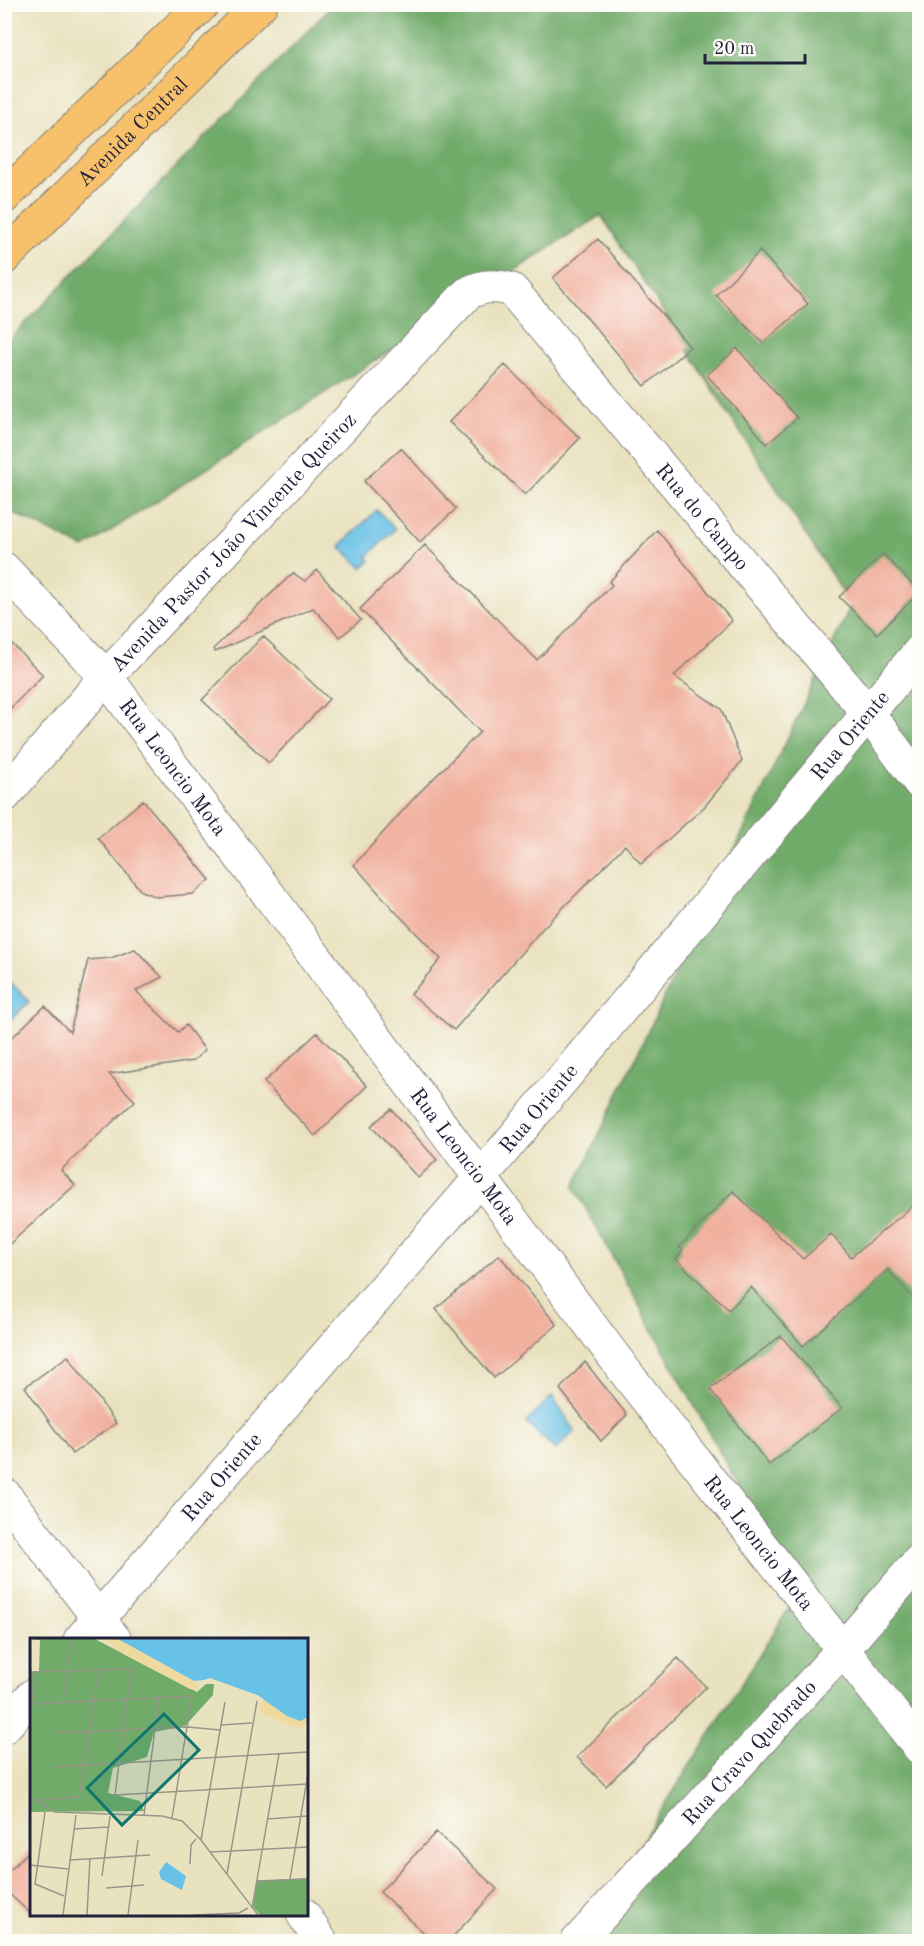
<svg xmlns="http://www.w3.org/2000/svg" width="924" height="1946" viewBox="0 0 924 1946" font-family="'Old Standard TT',serif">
	<rect width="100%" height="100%" fill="#fdfcf7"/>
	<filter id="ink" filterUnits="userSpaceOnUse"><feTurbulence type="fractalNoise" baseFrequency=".0167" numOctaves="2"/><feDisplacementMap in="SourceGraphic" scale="12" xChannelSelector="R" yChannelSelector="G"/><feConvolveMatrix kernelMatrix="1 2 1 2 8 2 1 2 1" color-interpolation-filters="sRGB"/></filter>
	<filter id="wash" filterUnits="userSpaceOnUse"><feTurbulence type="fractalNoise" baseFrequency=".008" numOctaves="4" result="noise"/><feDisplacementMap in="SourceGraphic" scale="24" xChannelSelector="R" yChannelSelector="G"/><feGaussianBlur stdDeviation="1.35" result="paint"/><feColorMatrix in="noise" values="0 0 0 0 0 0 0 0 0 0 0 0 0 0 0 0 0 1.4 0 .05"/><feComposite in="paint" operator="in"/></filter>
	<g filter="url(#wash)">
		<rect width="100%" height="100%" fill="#e9e2bf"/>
		<!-- forest -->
		<path fill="#71ab6a" stroke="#4a6652" stroke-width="1.5" d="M 333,5 L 919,5 L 919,1941 L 579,1941 L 798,1594 L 574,1187 L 851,605 L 601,215 L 84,548 L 5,509 L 4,345 Z"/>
		<!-- water -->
		<path fill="#68c1e6" stroke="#457290" stroke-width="1.5" d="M 377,510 L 395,529 L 367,557 L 370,561 L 362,568 L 340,546 Z
			M 5,976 L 29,1002 L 5,1025 Z
			M 552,1396 L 575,1431 L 556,1450 L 526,1423 Z"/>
		<g id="blocks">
			<!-- building -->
			<path fill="#f1b19f" d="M 598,239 L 690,347 L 645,386 L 553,278 Z
				M 760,251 L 808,304 L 763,343 L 716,295 Z
				M 737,348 L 797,418 L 767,444 L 707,375 Z
				M 505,365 L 580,438 L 525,495 L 449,422 Z
				M 401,448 L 456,509 L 420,542 L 364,481 Z
				M 657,530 L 732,621 L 674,676 L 721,709 L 742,761 L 704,807 L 641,864 L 625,845 L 543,928 L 454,1030 L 411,994 L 441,959 L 393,909 L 354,865 L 417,795 L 480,732 L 360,609 L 425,545 L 537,660 L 612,585 L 609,582 Z
				M 883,554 L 920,592 L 877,634 L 839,597 Z
				M 317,570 L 361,620 L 340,637 L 313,608 L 215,652 L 213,649 L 293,573 L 305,581 Z
				M 4,636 L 43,675 L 4,715 Z
				M 263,636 L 329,699 L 269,763 L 202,700 Z
				M 143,800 L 210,880 L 193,894 L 157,897 L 141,891 L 98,838 Z
				M 135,949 L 162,977 L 136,991 L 178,1032 L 186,1025 L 205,1050 L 193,1061 L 109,1074 L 135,1101 L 61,1170 L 75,1185 L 4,1249 L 4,1045 L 45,1006 L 70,1032 L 88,960 L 111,958 Z
				M 317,1033 L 367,1086 L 315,1136 L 264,1082 Z
				M 391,1109 L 437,1160 L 418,1178 L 371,1126 Z
				M 733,1191 L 803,1259 L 831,1234 L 851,1257 L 920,1200 L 920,1306 L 888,1269 L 803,1346 L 751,1287 L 729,1310 L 676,1259 L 683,1250 L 679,1247 Z
				M 499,1255 L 557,1325 L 494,1378 L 436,1309 Z
				M 781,1336 L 842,1408 L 769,1465 L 710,1389 Z
				M 68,1356 L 116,1423 L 72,1454 L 25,1387 Z
				M 585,1362 L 627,1415 L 601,1441 L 560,1389 Z
				M 678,1658 L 706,1687 L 606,1786 L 577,1757 Z
				M 436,1832 L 497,1889 L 449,1941 L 433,1941 L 380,1892 Z
				M 32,1848 L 32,1915 L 4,1889 L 4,1876 Z"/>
		</g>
	</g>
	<g filter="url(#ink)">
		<use href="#blocks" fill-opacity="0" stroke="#86827d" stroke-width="1.5"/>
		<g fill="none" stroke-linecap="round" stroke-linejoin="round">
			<!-- minor casing -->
			<g stroke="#86827d" stroke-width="35">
				<g id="minor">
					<path id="s1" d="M 4,569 L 106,677 L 630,1378 L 920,1748"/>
					<path id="s2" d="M 4,796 L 106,677 L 467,294 C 481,285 496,285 512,290 L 868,713 L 920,783"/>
					<path d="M 4,1494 L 115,1640"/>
					<path id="s3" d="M 80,1640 L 481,1177 L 920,651"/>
					<path d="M 4,1727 L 32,1696"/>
					<path d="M 303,1914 L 321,1942"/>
					<path id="s4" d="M 577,1942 L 842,1650 L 920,1560"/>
				</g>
			</g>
			<!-- major casing -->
			<g stroke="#86827d" stroke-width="35">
				<g id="major">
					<path d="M 4,197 L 203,4"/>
					<path id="s5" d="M 4,258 L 261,4"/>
				</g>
			</g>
			<!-- minor -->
			<use href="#minor" stroke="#fff" stroke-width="33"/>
			<!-- major -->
			<use href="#major" stroke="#f7c06b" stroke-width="33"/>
		</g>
	</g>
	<g text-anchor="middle" stroke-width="6" stroke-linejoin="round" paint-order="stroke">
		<!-- street labels -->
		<g font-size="21" fill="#22223b" stroke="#fdfcf7">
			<text dy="7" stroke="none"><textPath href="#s5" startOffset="180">Avenida Central</textPath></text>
			<text dy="7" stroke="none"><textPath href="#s2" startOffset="1026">Rua do Campo</textPath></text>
			<text dy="7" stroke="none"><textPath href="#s2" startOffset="342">Avenida Pastor João Vincente Queiroz</textPath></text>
			<text dy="7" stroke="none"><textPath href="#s3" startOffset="1188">Rua Oriente</textPath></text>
			<text dy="7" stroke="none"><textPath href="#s1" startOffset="261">Rua Leoncio Mota</textPath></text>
			<text dy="7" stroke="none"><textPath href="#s3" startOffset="702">Rua Oriente</textPath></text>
			<text dy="7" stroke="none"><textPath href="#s1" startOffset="747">Rua Leoncio Mota</textPath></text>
			<text dy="7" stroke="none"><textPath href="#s3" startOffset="216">Rua Oriente</textPath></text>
			<text dy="7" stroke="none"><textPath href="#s1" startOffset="1233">Rua Leoncio Mota</textPath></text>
			<text dy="7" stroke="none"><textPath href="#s4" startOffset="256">Rua Cravo Quebrado</textPath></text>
		</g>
	</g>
	<!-- overview -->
	<g transform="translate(30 1638)">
		<rect width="278" height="278" fill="#e9e2bf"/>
		<path d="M 0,1 L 65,1 L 167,54 L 176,46 L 184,46 L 183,57 L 155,88 L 124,94 L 117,119 L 83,130 L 78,155 L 110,163 L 114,173 L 0,174 L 0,33 L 9,34 L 10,2 ZM 277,240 L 277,277 L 230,277 L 223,269 L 227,243 Z" fill="#71ab6a"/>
		<path d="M 64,1 L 88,1 L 170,47 L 167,52 L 160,51 L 95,17 L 74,2 ZM 234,61 L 270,83 L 277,80 L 277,86 L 267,90 L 231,75 L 228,68 Z" fill="#eeda9e"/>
		<path d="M 88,1 L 277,1 L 277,80 L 270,83 L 257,78 L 227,57 L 181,41 L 164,43 ZM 136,224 L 156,238 L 152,252 L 131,241 L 129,234 Z" fill="#68c1e6"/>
		<path d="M 180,40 L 227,57 L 234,61 L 183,44 L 169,44 Z" fill="#e9e2bf"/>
		<path fill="none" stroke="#99958a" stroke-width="1.5" d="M 0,28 L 4,45 L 0,76M 3,34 L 101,31 L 85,157 L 278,146M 33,64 L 41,3M 2,66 L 162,58 L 142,180M 191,87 L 222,85M 28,95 L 158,89 L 190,92M 24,129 L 278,114M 0,159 L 25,174 L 132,178 L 152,183 L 171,202 L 228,277M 9,162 L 49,159 L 69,31M 15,174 L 5,246 L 34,258M 114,177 L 129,59M 237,181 L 278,178M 44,191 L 79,189M 171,202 L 195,64M 180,214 L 278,209M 40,222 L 120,217M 160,226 L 161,207 L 166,201M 0,227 L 38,231M 197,236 L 227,63M 72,238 L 80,178M 260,241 L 278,136M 226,243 L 278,241M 76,250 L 114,247M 222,270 L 249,116M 33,277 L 46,177M 57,277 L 60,220M 98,277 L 108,202M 163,277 L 209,275 L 218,270"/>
		<path fill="#0f766e" fill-opacity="0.15" stroke="#0f766e" stroke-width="3" d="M 134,76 L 169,112 L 92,187 L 57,150 Z"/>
		<rect width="278" height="278" fill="none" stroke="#22223b" stroke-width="3"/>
	</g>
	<!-- margin -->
	<rect width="924" height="1946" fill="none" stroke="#fdfcf7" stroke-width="24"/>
	<!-- scale -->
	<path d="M705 54v9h100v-9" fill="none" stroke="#22223b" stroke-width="3"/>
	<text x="714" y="54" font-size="18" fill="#22223b" stroke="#fdfcf7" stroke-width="4.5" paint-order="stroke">20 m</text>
</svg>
